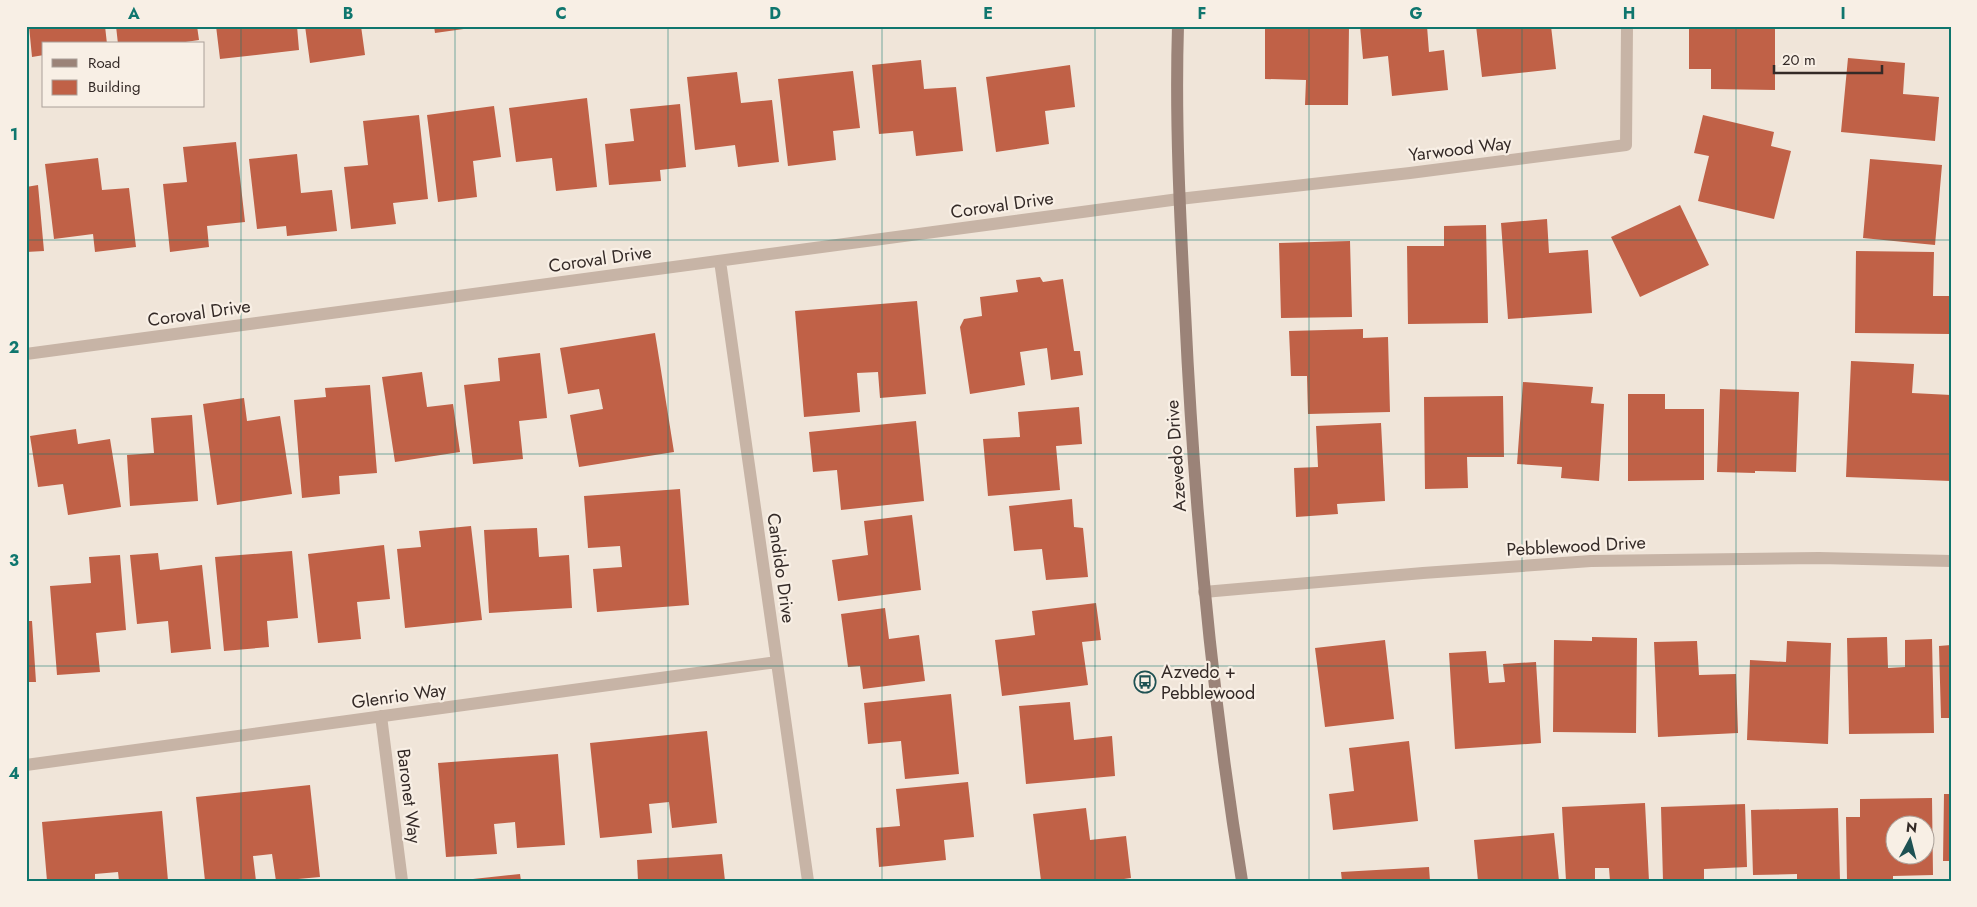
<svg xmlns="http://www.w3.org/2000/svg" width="1977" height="907" viewBox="0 0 1977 907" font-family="Jost,sans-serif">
	<rect width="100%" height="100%" fill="#f0e5d9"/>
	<!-- building -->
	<path fill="#c06147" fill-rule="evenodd" d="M 29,26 L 105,26 L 107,44 L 44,44 L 44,55 L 32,57 Z
		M 116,26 L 197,26 L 199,40 L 172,44 L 118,44 Z
		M 216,26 L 297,26 L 299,50 L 220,59 Z
		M 305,26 L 361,26 L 365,55 L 310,63 Z
		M 434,26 L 478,26 L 478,27 L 435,33 Z
		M 1265,26 L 1349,26 L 1348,105 L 1305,105 L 1306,80 L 1265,79 Z
		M 1360,26 L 1427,26 L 1429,52 L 1444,50 L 1448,90 L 1392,96 L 1388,56 L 1363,59 Z
		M 1476,26 L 1551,26 L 1556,69 L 1482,77 Z
		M 1689,26 L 1775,26 L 1775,90 L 1711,89 L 1711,69 L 1689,69 Z
		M 1848,58 L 1905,63 L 1903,94 L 1939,97 L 1935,141 L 1841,132 Z
		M 921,60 L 924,89 L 956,87 L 963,151 L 916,156 L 913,131 L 879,134 L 872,65 Z
		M 1070,65 L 1075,107 L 1045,111 L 1049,144 L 996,152 L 986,77 Z
		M 853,71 L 860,128 L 833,131 L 836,160 L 788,166 L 778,79 Z
		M 737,72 L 741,103 L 772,100 L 779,162 L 738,167 L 735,145 L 695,150 L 687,77 Z
		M 587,98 L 597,187 L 556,191 L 552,158 L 516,162 L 509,108 Z
		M 680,104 L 686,167 L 660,170 L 661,181 L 609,185 L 605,144 L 634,141 L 630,109 Z
		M 494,106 L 501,157 L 473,161 L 477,197 L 438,202 L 427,115 Z
		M 419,115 L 428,199 L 393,203 L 396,224 L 351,229 L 344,167 L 368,165 L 363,121 Z
		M 1703,115 L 1774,132 L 1771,146 L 1791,151 L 1774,219 L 1698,201 L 1709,156 L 1694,153 Z
		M 236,142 L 245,222 L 207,226 L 209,247 L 170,252 L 163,184 L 187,182 L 183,147 Z
		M 297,154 L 301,193 L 332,190 L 337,231 L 287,236 L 286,226 L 257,229 L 249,159 Z
		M 98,158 L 102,190 L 129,188 L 136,247 L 95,252 L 93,234 L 54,239 L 45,164 Z
		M 1870,159 L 1942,165 L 1935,245 L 1863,238 Z
		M 38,185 L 44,251 L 26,252 L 26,187 Z
		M 1680,205 L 1709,265 L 1640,297 L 1611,237 Z
		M 1547,219 L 1549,253 L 1588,250 L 1592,313 L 1508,319 L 1501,223 Z
		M 1486,225 L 1488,323 L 1408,324 L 1407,246 L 1444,246 L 1444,226 Z
		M 1350,241 L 1352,317 L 1281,318 L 1279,243 Z
		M 1856,251 L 1934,252 L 1933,296 L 1950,296 L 1950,334 L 1855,333 Z
		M 1040,277 L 1043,282 L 1063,279 L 1074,351 L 1080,351 L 1083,375 L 1051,380 L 1047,348 L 1020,352 L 1025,385 L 970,394 L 960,327 L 964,319 L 982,316 L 980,297 L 1018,292 L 1016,280 Z
		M 917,301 L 926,394 L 880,398 L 878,372 L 857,373 L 860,412 L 804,417 L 795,311 Z
		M 1363,329 L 1363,338 L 1388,337 L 1390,412 L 1308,414 L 1307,376 L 1291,376 L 1289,331 Z
		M 655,333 L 674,452 L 579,467 L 570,415 L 603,409 L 599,389 L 568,394 L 560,348 Z
		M 540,353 L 547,418 L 519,421 L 523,459 L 473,464 L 464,385 L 500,381 L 498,358 Z
		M 1851,361 L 1914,364 L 1912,393 L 1951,395 L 1951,481 L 1846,477 Z
		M 422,372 L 427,407 L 453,404 L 460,452 L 395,462 L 382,377 Z
		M 1523,382 L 1593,387 L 1591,403 L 1604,404 L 1599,481 L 1561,478 L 1562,467 L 1517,464 Z
		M 370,385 L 377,473 L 339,476 L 340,494 L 302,498 L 294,400 L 326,397 L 325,388 Z
		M 1720,389 L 1799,392 L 1796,472 L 1755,471 L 1755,473 L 1717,472 Z
		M 1628,394 L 1665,394 L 1665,409 L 1704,409 L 1704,480 L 1628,481 Z
		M 1503,396 L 1504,457 L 1467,457 L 1468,488 L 1425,489 L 1424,397 Z
		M 244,398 L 247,421 L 280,416 L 292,494 L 217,505 L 203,404 Z
		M 1079,407 L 1082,444 L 1056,446 L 1060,490 L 988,496 L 983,439 L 1020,437 L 1018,412 Z
		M 192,415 L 198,501 L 130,506 L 127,455 L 154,453 L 151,418 Z
		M 916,421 L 924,501 L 841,510 L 837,470 L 813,472 L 809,432 Z
		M 1381,423 L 1385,501 L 1337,504 L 1338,514 L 1296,517 L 1294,468 L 1318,467 L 1316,426 Z
		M 76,429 L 78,444 L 110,439 L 121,507 L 68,515 L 63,484 L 38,487 L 30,436 Z
		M 680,489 L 689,605 L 597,612 L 593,569 L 622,567 L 620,546 L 588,548 L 584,496 Z
		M 1072,499 L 1074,527 L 1083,528 L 1088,577 L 1046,580 L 1042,549 L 1014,551 L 1009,506 Z
		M 912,515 L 921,590 L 838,601 L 832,560 L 868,555 L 864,521 Z
		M 471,526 L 482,620 L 405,628 L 397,549 L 421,547 L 419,531 Z
		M 537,528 L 539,557 L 569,555 L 572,608 L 489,613 L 484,530 Z
		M 384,545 L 390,599 L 357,602 L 361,639 L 318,643 L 308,554 Z
		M 292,551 L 298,618 L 267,621 L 269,647 L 224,651 L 215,557 Z
		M 158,553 L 160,570 L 202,565 L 211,649 L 171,653 L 168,621 L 137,624 L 130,555 Z
		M 120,555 L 126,630 L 96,633 L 100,672 L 57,675 L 50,586 L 91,583 L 89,557 Z
		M 1096,603 L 1101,640 L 1082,642 L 1088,685 L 1002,696 L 995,640 L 1035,635 L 1032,611 Z
		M 885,608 L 889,639 L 919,635 L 925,681 L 863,689 L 860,666 L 848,667 L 841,614 Z
		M 26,621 L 32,621 L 36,682 L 26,682 Z
		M 1592,637 L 1637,638 L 1636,733 L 1553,732 L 1554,640 L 1592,641 Z
		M 1887,637 L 1888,668 L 1905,667 L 1905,640 L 1932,639 L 1934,733 L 1849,734 L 1847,638 Z
		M 1385,640 L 1394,719 L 1325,727 L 1315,648 Z
		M 1697,641 L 1699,675 L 1736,674 L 1738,733 L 1658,737 L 1654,642 Z
		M 1787,641 L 1831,643 L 1828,744 L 1747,740 L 1750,660 L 1786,662 Z
		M 1951,645 L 1951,718 L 1941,718 L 1939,646 Z
		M 1486,651 L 1489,683 L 1505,682 L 1503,664 L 1536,662 L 1541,743 L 1455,749 L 1449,653 Z
		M 951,694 L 959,774 L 905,779 L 901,741 L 868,744 L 864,703 Z
		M 1070,702 L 1074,740 L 1112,736 L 1115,776 L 1026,784 L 1019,706 Z
		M 707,731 L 717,823 L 672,828 L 669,802 L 649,804 L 652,833 L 600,838 L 590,743 Z
		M 1409,741 L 1418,821 L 1333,830 L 1329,794 L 1354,791 L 1349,748 Z
		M 558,754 L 565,845 L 517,848 L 515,822 L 494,824 L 497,854 L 446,857 L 438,763 Z
		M 968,782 L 974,837 L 944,840 L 946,860 L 879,867 L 876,828 L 900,826 L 896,789 Z
		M 310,785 L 320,877 L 276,881 L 272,854 L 253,856 L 256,881 L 205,881 L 196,797 Z
		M 1944,794 L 1951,794 L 1951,861 L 1943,861 Z
		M 1932,798 L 1933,875 L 1893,876 L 1893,881 L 1847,881 L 1846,817 L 1860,817 L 1860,799 ZM 1894,824 L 1924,824 L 1924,854 L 1894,854 Z
		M 1645,803 L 1649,881 L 1610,881 L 1609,868 L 1595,868 L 1595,881 L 1566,881 L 1562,807 Z
		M 1745,804 L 1747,867 L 1704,869 L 1704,881 L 1663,881 L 1661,807 Z
		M 1086,808 L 1090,840 L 1126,836 L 1131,878 L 1110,881 L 1041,881 L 1033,814 Z
		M 1838,808 L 1840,881 L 1797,881 L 1797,874 L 1753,875 L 1751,810 Z
		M 162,811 L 168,881 L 119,881 L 118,872 L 95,874 L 95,881 L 47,881 L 42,822 Z
		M 1554,833 L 1559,881 L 1478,881 L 1474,840 Z
		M 722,854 L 725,881 L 638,881 L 637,860 Z
		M 1429,867 L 1430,881 L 1342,881 L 1341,872 Z
		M 520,874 L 521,881 L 473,881 L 473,879 Z"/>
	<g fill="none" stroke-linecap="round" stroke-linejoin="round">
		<!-- street -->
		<path stroke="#c7b4a6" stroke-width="12" d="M 720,261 L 808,881
			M 26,354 L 1179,199 L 1410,173 L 1626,145 L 1627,26
			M 1204,592 L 1423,573 L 1591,561 L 1819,558 L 1951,561
			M 381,716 L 402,881
			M 26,765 L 777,662"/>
		<!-- secondary -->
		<path stroke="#9b8378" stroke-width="12" d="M 1178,26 C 1175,121 1180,216 1185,311 C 1194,502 1211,692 1242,881"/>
	</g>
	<!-- grid -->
	<path fill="none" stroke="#0f766e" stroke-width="1" stroke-opacity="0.55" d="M 241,26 L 241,881M 455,26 L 455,881M 668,26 L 668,881M 882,26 L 882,881M 1095,26 L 1095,881M 1309,26 L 1309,881M 1522,26 L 1522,881M 1736,26 L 1736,881M 26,240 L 1951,240M 26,454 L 1951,454M 26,666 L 1951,666"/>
	<!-- icons -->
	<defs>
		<g id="bus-ring" transform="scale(1.125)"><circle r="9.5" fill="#f8efe5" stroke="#1e5153" stroke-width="1.5"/><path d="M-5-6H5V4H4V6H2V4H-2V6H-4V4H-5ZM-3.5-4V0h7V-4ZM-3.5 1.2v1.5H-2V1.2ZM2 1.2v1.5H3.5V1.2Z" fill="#1e5153"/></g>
	</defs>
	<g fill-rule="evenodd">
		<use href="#bus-ring" x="1145" y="682"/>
	</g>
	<g text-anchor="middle" stroke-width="4.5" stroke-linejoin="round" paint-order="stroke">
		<!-- street labels -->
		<g font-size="18" fill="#342a27" stroke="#f8efe5">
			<text transform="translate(1460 149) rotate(-7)" y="6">Yarwood Way</text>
			<text transform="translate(1002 205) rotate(-8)" y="6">Coroval Drive</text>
			<text transform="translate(600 259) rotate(-8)" y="6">Coroval Drive</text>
			<text transform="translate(199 313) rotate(-8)" y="6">Coroval Drive</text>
			<text transform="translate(1176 456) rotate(-94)" y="6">Azevedo Drive</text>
			<text transform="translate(1576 546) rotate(-3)" y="6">Pebblewood Drive</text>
			<text transform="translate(781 568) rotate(82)" y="6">Candido Drive</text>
			<text transform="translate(399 696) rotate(-8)" y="6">Glenrio Way</text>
			<text transform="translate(409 796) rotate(83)" y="6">Baronet Way</text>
		</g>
		<!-- poi labels -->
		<g font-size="18" fill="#342a27" stroke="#f8efe5" text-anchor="start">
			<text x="1161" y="678">Azvedo +<tspan x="1161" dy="21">Pebblewood</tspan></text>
		</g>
	</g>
	<!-- border -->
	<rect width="1977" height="907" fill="none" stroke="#f8efe5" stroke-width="55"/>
	<!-- legend -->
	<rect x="42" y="42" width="162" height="65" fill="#f8efe5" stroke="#aaa099"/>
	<rect x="52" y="59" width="25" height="8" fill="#9b8378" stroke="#aaa099"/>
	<text x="88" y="68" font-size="15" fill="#342a27">Road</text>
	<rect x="52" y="80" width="25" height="15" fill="#c06147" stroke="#aaa099"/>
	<text x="88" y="92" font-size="15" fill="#342a27">Building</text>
	<!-- north arrow -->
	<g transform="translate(1910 840) rotate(7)"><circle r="24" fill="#f8efe5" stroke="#aaa099"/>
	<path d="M0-4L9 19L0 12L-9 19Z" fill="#1e5153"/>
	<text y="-8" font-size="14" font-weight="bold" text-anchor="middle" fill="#342a27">N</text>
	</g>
	<!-- scale -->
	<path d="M1774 65v8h108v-8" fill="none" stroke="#342a27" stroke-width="2.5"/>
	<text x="1782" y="65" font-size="15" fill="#342a27" stroke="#f8efe5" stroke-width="4" paint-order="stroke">20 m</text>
	<rect x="28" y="28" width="1922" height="852" fill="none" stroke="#0f766e" stroke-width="2"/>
	<g font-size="16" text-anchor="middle" font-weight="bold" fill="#0f766e">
		<text x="134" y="19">A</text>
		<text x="348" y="19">B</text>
		<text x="561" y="19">C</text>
		<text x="775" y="19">D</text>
		<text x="988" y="19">E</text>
		<text x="1202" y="19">F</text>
		<text x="1416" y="19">G</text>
		<text x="1629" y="19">H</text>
		<text x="1843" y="19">I</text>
		<text x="14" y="140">1</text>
		<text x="14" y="353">2</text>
		<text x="14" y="566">3</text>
		<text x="14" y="779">4</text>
	</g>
</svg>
